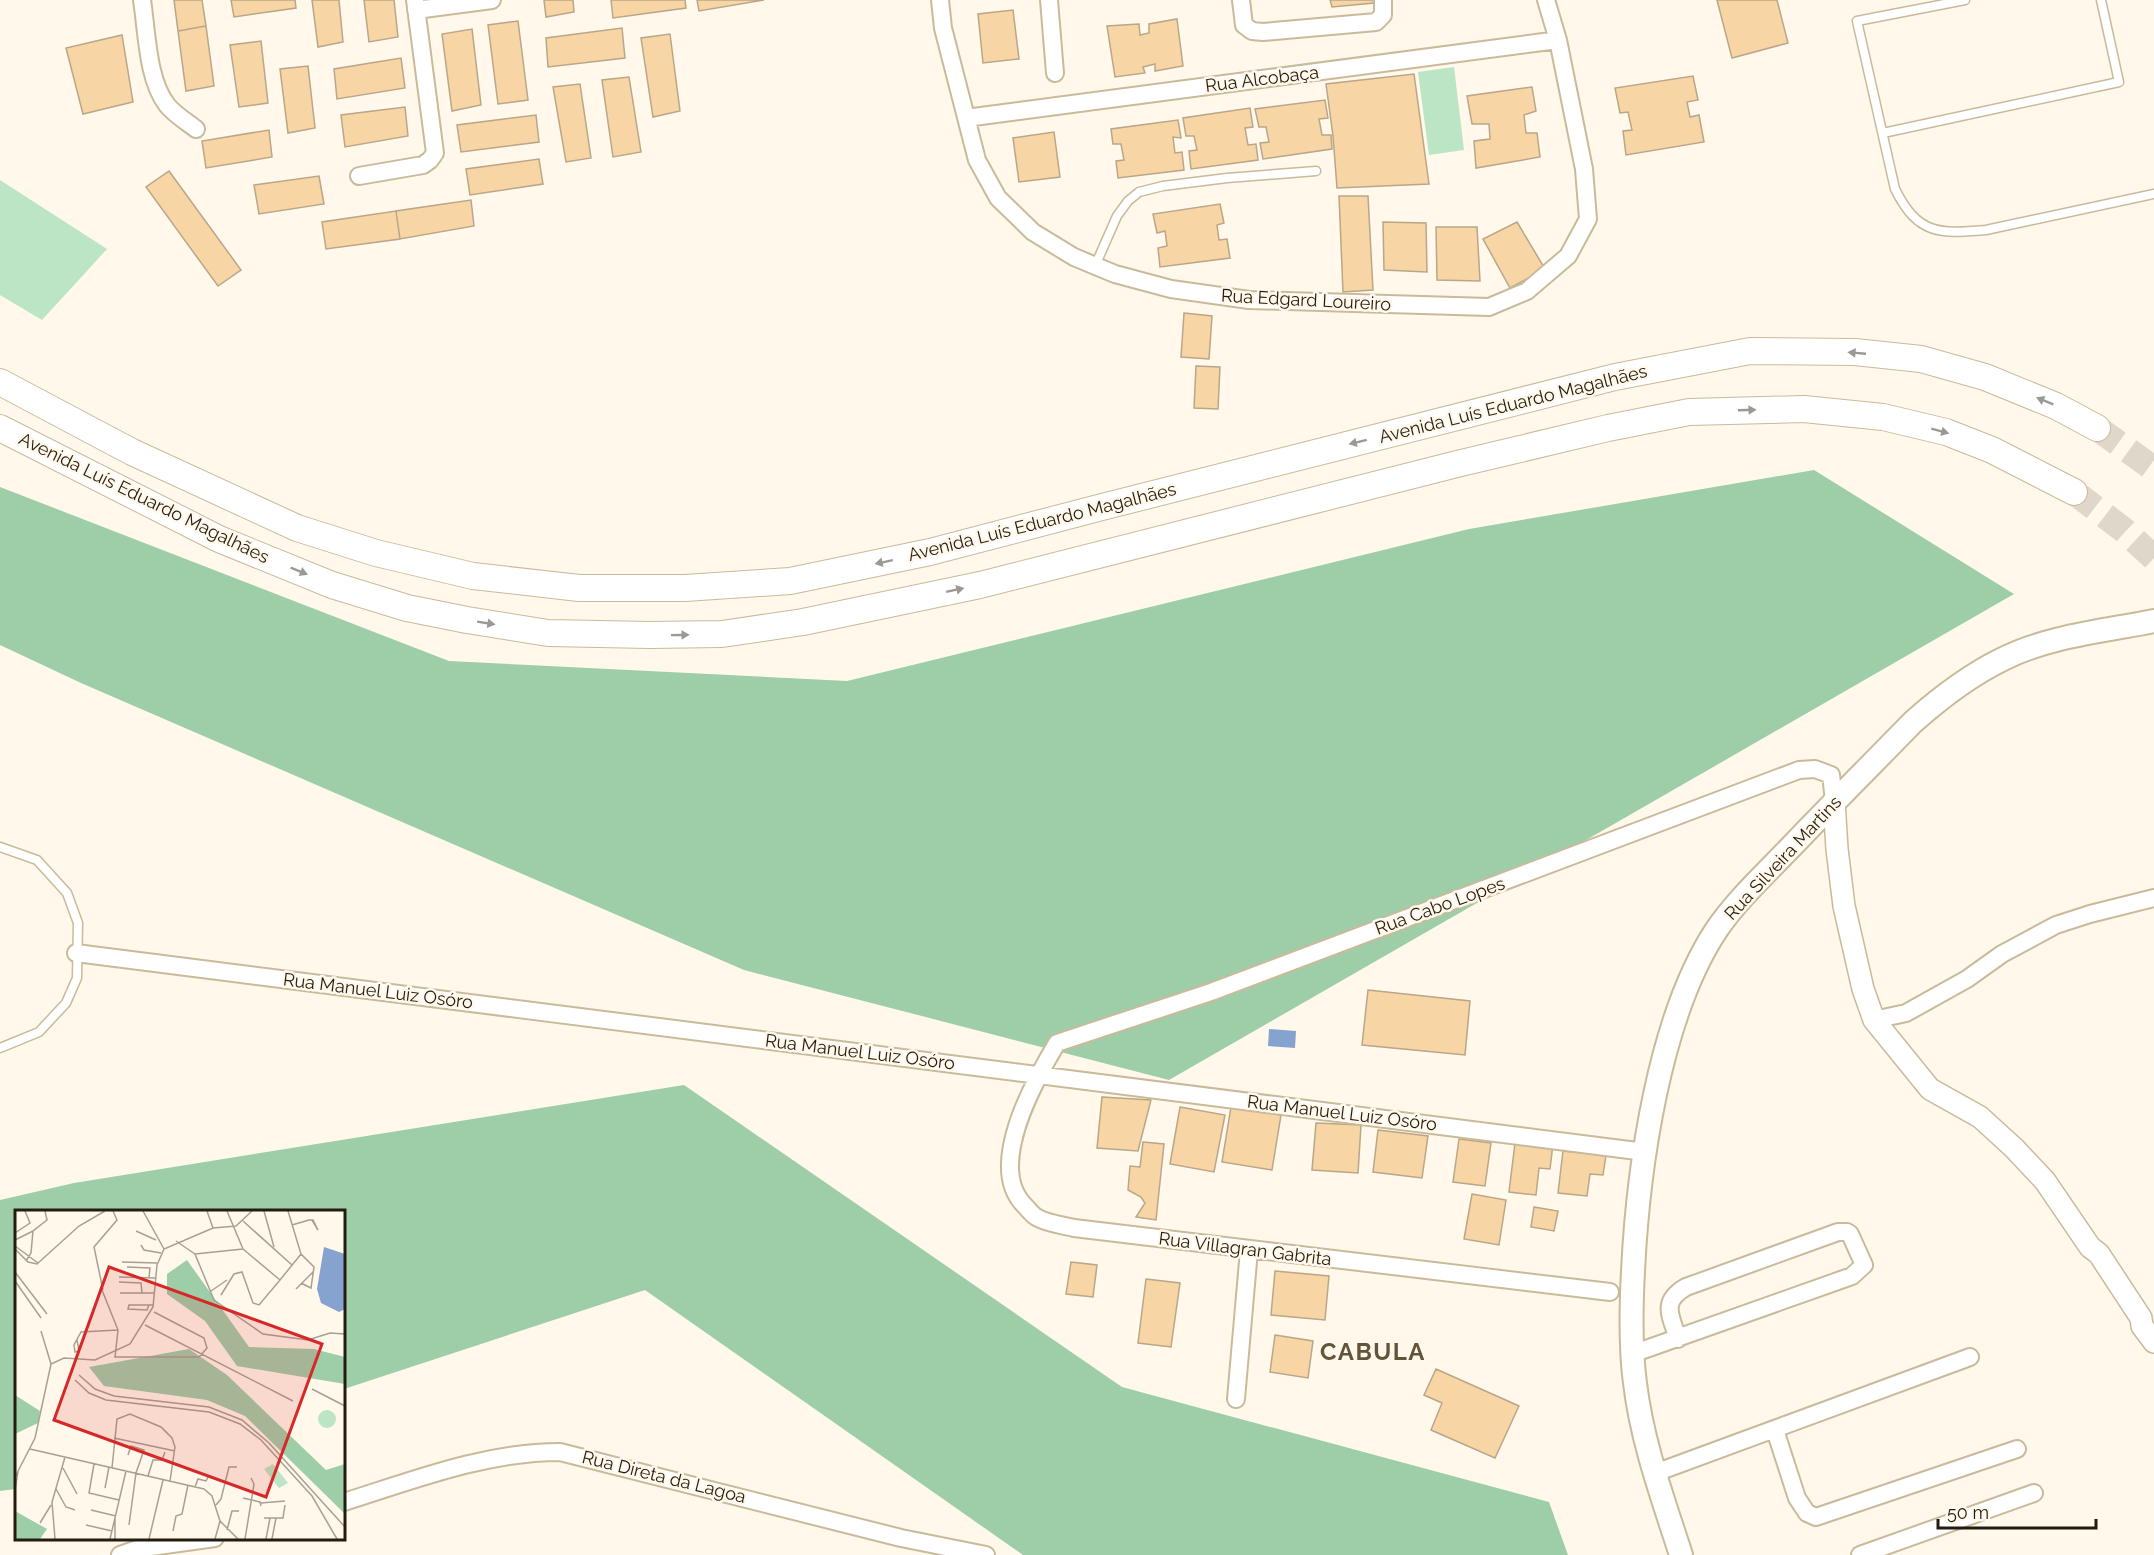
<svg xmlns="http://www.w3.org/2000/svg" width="2154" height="1555" viewBox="0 0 2154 1555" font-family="Raleway,sans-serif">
	<rect width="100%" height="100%" fill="#fff8eb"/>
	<!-- green -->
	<path fill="#bbe5c4" d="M 1454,67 L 1464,150 L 1429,155 L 1418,72 Z
		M 0,180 L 107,249 L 42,320 L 0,295 Z"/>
	<!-- forest -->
	<path fill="#9ecea8" d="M 1814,470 L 2014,594 L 1169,1080 L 744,970 L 81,683 L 0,645 L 0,487 L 449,661 L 847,681 L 1469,529 Z
		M 684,1085 L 1122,1387 L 1549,1502 L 1568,1555 L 1023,1555 L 645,1290 L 344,1389 L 344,1212 L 16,1212 L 16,1489 L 0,1491 L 0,1200 L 74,1183 Z"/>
	<!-- water -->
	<path fill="#86a3d0" d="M 1269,1029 L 1296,1031 L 1295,1048 L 1268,1046 Z"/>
	<!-- building -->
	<path fill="#f7d5a4" stroke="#baa689" stroke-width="1.5" d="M 174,0 L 202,0 L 206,26 L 178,31 Z
		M 231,0 L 295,0 L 296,8 L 234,17 Z
		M 312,0 L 339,0 L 343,42 L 318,47 Z
		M 364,0 L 394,0 L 398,37 L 369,42 Z
		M 544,0 L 573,0 L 574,12 L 546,17 Z
		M 611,0 L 685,0 L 686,8 L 613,18 Z
		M 697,0 L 764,0 L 699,11 Z
		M 1330,0 L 1373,0 L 1374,3 L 1332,7 Z
		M 1717,0 L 1777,0 L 1788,43 L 1732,58 Z
		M 1013,10 L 1019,59 L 983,63 L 978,14 Z
		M 1177,19 L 1183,66 L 1155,71 L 1155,64 L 1143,67 L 1145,73 L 1115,77 L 1107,26 L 1139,24 L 1140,35 L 1149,33 L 1149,24 Z
		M 518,21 L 528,100 L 498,104 L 488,25 Z
		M 206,26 L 214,86 L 186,91 L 178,31 Z
		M 622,28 L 625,58 L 548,67 L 546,38 Z
		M 472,29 L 481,105 L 452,111 L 442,34 Z
		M 670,34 L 680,111 L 653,117 L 641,38 Z
		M 122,35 L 133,102 L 83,114 L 66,48 Z
		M 261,41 L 268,103 L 239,107 L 230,45 Z
		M 401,58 L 405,88 L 337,99 L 334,69 Z
		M 308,66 L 315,128 L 288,133 L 280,69 Z
		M 1414,74 L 1429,184 L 1337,188 L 1333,136 L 1326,84 Z
		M 1693,76 L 1698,100 L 1687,102 L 1690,117 L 1699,115 L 1704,142 L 1626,155 L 1623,131 L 1632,130 L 1628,112 L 1620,113 L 1615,88 Z
		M 629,77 L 641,152 L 613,157 L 602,80 Z
		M 580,84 L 591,158 L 566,162 L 553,87 Z
		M 1532,87 L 1536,111 L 1524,115 L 1526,133 L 1537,133 L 1540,157 L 1476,168 L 1474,141 L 1490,139 L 1489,124 L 1472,124 L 1467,96 Z
		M 1325,100 L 1328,118 L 1319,119 L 1322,135 L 1331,135 L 1332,149 L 1263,159 L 1260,143 L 1269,142 L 1266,127 L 1259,127 L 1255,109 Z
		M 405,107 L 408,136 L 345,147 L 341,115 Z
		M 1250,108 L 1253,127 L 1245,128 L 1248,145 L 1256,144 L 1258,160 L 1191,169 L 1189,151 L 1197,150 L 1194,136 L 1186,136 L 1183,118 Z
		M 536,115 L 539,142 L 461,152 L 457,125 Z
		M 1178,120 L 1181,138 L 1173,137 L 1175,153 L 1182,152 L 1184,170 L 1118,178 L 1116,161 L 1124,160 L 1121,144 L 1113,144 L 1111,129 Z
		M 269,130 L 272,157 L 206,168 L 202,141 Z
		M 1054,132 L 1060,177 L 1019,182 L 1013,138 Z
		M 539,159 L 543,184 L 470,195 L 466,169 Z
		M 169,171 L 241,270 L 218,286 L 146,187 Z
		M 319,176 L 324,204 L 259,214 L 254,185 Z
		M 1339,196 L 1368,196 L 1373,290 L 1343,292 Z
		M 471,200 L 474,226 L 400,239 L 396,211 Z
		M 1220,204 L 1224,223 L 1217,225 L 1219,240 L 1227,239 L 1230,258 L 1160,267 L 1158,248 L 1167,246 L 1165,231 L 1157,233 L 1153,214 Z
		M 396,211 L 400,239 L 326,249 L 322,222 Z
		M 1383,222 L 1426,223 L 1427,272 L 1384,270 Z
		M 1517,222 L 1545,269 L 1510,288 L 1483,239 Z
		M 1436,227 L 1477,227 L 1480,281 L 1437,280 Z
		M 1184,313 L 1212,316 L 1209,359 L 1181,357 Z
		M 1196,366 L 1220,367 L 1218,409 L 1194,408 Z
		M 1368,990 L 1470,1001 L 1465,1055 L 1362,1045 Z
		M 1102,1097 L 1151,1100 L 1138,1151 L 1097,1148 Z
		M 1180,1107 L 1225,1115 L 1214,1172 L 1170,1164 Z
		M 1231,1107 L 1281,1115 L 1272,1170 L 1222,1162 Z
		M 1316,1123 L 1361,1125 L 1358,1173 L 1312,1170 Z
		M 1378,1130 L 1428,1136 L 1422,1178 L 1373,1172 Z
		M 1459,1139 L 1491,1143 L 1485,1186 L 1453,1182 Z
		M 1143,1142 L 1164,1144 L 1156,1220 L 1136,1217 L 1145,1203 L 1141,1197 L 1128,1190 L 1130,1166 L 1140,1167 Z
		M 1515,1143 L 1553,1144 L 1550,1169 L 1539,1168 L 1536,1195 L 1509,1192 Z
		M 1563,1151 L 1606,1155 L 1603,1175 L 1590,1174 L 1587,1196 L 1558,1193 Z
		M 1472,1194 L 1506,1200 L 1499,1245 L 1464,1239 Z
		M 1534,1207 L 1558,1211 L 1554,1231 L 1531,1227 Z
		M 1071,1262 L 1097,1265 L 1093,1297 L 1066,1294 Z
		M 1275,1271 L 1329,1276 L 1325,1320 L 1271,1315 Z
		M 1146,1279 L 1180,1283 L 1171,1347 L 1138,1343 Z
		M 1275,1335 L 1313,1341 L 1308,1378 L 1270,1372 Z
		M 1436,1369 L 1519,1406 L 1495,1458 L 1431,1430 L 1442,1403 L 1424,1395 Z"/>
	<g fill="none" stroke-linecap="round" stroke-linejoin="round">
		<!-- primary-tunnel -->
		<path stroke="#ded7ca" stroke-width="26" stroke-dasharray="26 13" stroke-linecap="butt" d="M 2097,428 L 2154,469
			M 2074,492 L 2125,531 L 2154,558"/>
		<!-- service casing -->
		<g stroke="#c9ba9a" stroke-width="11">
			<path id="service" d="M 1965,0 L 1857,21 L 1895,189 C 1918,235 1939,234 1986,230 L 2154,194
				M 1883,133 L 2119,82 L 2101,0
				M 1095,266 L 1117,216 L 1128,201 L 1139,192 L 1163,186 L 1227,178 L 1316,171
				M 0,847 L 37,860 L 67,893 L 78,923 L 77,978 L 66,1003 L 39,1032 L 0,1048"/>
		</g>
		<!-- minor casing -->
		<g stroke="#c9ba9a" stroke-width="20">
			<path id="minor" d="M 142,0 C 147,32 147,79 167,105 C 174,114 187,122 196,129
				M 940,0 L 943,28 L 977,160 L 998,198 L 1033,232 L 1074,257 L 1115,274 L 1171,289 L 1249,300 L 1489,307 L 1527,291 L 1568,256 L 1588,219 L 1584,169 L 1558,40 L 1546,0
				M 1049,0 L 1055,73
				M 1241,0 L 1244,25 L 1252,31 L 1263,32 L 1376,22 L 1383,15 L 1383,0
				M 416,10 L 492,0
				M 966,118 L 1558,40
				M 359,176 L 423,165 L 430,160 L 435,153 L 415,0
				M 76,953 L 1645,1152
				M 1874,1020 L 1906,1013 L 1967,979 L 2002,954 L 2056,925 L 2090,914 L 2154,898
				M 1610,1292 L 1074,1228 C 1063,1225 1049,1224 1038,1218 C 1033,1216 1029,1210 1025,1206 C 985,1167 1035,1080 1057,1043 L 1211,992 L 1799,770 L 1815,769 L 1831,775 L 1834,801
				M 1632,1354 L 1852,1276 L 1864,1265 L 1850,1234 L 1847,1232 L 1838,1232 L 1686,1287 C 1660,1302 1671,1316 1678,1339
				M 1236,1399 L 1249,1250
				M 1775,1430 L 1797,1498 L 1807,1513 L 1816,1517 L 2017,1449
				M 1655,1473 L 1970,1357
				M 344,1502 C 414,1480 485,1452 560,1452 L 901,1538 L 986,1555
				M 120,1555 L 137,1549 L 215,1538
				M 1860,1555 L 2034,1493"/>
		</g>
		<!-- tertiary casing -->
		<g stroke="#c9ba9a" stroke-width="24">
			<path id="tertiary" d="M 1834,801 L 1837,849 L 1844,906 L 1863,989 L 1874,1020 L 1930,1089 L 1980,1117 L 2014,1148 L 2045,1181 L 2090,1247 L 2099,1254 L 2141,1318 L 2142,1326 L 2154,1342"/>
		</g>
		<!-- secondary casing -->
		<g stroke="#c9ba9a" stroke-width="26">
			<path id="secondary" d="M 1681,1555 C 1663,1499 1642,1442 1635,1383 C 1630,1346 1631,1309 1633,1271 C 1638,1168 1659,1016 1717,929 C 1737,900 1764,875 1789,849 C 1830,806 1872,764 1913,722 C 1940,698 1970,675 2003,659 C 2049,636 2104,631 2154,621"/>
		</g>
		<!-- primary casing -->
		<g stroke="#c9ba9a" stroke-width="28">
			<path id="primary" d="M 0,382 L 132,452 L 297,528 L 376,553 L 473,576 L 579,588 L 685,588 L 790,581 L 930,552 L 1102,507 L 1615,377 L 1750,351 L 1855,352 L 1921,359 L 1985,377 L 2056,406 L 2097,428
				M 0,428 L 219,539 L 332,585 L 407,608 L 467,620 L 548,633 L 650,635 L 722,634 L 803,622 L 980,585 L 1461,463 L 1608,428 L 1689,412 L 1804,409 L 1883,417 L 1946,432 L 1992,450 L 2074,492"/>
		</g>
		<!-- service -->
		<use href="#service" stroke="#fff" stroke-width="8"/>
		<!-- minor -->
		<use href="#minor" stroke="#fff" stroke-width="16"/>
		<!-- tertiary -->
		<use href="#tertiary" stroke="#fff" stroke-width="21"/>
		<!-- secondary -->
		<use href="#secondary" stroke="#fff" stroke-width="22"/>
		<!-- primary -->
		<use href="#primary" stroke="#fff" stroke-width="26"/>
	</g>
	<!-- one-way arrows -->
	<defs><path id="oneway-solid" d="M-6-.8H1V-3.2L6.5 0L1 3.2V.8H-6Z" transform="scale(1.5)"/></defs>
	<g fill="#9c9994">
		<use href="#oneway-solid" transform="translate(1857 353) rotate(-175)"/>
		<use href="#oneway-solid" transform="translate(2045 401) rotate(-158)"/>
		<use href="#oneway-solid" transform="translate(1747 410) rotate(-2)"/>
		<use href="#oneway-solid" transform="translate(1940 431) rotate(15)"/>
		<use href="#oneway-solid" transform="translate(1358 442) rotate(166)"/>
		<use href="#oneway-solid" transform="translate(884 562) rotate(168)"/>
		<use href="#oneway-solid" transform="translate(299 571) rotate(22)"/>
		<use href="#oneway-solid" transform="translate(955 590) rotate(-12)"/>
		<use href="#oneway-solid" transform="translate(486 623) rotate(9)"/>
		<use href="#oneway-solid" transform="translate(680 635) rotate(-1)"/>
	</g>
	<g text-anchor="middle" stroke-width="5" stroke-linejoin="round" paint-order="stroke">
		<!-- street labels -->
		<g font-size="18" fill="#231d11" stroke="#fff8eb">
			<text transform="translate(1262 79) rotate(-7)" y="6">Rua Alcobaça</text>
			<text transform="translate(1306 300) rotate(3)" y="6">Rua Edgard Loureiro</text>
			<text transform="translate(1513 404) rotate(-14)" y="6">Avenida Luís Eduardo Magalhães</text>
			<text transform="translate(144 498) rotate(26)" y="6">Avenida Luís Eduardo Magalhães</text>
			<text transform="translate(1042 522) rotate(-14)" y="6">Avenida Luís Eduardo Magalhães</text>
			<text transform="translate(1783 858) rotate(-47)" y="6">Rua Silveira Martins</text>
			<text transform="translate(1440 906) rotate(-20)" y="6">Rua Cabo Lopes</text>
			<text transform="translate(378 991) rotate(7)" y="6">Rua Manuel Luiz Osóro</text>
			<text transform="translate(860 1052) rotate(7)" y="6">Rua Manuel Luiz Osóro</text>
			<text transform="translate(1342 1113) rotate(7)" y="6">Rua Manuel Luiz Osóro</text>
			<text transform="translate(1245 1249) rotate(7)" y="6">Rua Villagran Gabrita</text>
			<text transform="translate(664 1477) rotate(14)" y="6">Rua Direta da Lagoa</text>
		</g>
		<!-- district labels -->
		<g font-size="24" font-weight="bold" letter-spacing="1.5" fill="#625438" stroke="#fff8eb">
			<text x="1373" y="1360">CABULA</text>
		</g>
	</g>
	<!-- overview -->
	<g transform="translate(15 1210)">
		<rect width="330" height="330" fill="#fff8eb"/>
		<path d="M303 209a9 9 0 1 1 18 0a9 9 0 1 1-18 0ZM 258,254 L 273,273 L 264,278 L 249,259 Z" fill="#bbe5c4"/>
		<path d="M 172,50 L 234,137 L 299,139 L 330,147 L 330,174 L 222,156 L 190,111 L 152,84 L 152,64 ZM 174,139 L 212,165 L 311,260 L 330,254 L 330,304 L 230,206 L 192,190 L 89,176 L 74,157 ZM 0,185 L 25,201 L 23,213 L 0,224 ZM 0,301 L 32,319 L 25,329 L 0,329 Z" fill="#9ecea8"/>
		<path d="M 309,37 L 330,44 L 330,99 L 324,102 L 306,93 L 302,79 Z" fill="#86a3d0"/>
		<path fill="none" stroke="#a7a094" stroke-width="1.5" d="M 128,1 L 149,39M 192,1 L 198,18M 212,1 L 228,39M 249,1 L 259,37M 228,11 L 277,55M 277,15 L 294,10 L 298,10 L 303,20 L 297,10M 121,21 L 141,30M 0,23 L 15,13 L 10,1M 0,30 L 18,21M 161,31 L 180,44M 126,35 L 129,40 L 146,43M 0,36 L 23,53M 0,39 L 13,52 L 22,54 L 64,16 L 90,1M 228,39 L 265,70M 180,44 L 199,90 L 248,124 L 293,130 L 315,123 L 330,124M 180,44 L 228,39M 286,44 L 299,57 L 296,78 L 286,73M 11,51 L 16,43 L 18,21 L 32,10 L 30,1M 107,52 L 142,53M 112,57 L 135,58 L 134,68M 0,62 L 32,104M 104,67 L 141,68M 0,71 L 26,108M 104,72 L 126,73 L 127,83M 281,79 L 298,62M 87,80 L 103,120 L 100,147 L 184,147 L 192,138 L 189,128 L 139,102M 88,80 L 79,37 L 102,10 L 98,1M 196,81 L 212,70M 105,83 L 140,83M 206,85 L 219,64 L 227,62 L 238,93 L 244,95 L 265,70 L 286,44 L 273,1M 134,95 L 132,100 L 113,99 L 114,95 L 139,95M 130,115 L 278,191M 26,121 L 36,154M 62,130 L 64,141 L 60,142 L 59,135 L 66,122 L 103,120M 64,165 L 80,179 L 99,186 L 194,197 L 227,210 L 254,233 L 330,317M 60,170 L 74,183 L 91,190 L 194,202 L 225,214 L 246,230 L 297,286 L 322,329M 297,179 L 330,196M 99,228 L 160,241M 15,239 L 189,279 L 197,286 L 205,311 L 223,329M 113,245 L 116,236 L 129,240 L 121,263 L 114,315M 79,254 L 74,283 L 104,290M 48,258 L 62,284M 97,258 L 102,209 L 115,204 L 146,217 L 157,228 L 160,237 L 155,271M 133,266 L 138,250 L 147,250 L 150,242M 0,267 L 20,228 L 36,154 L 49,148 L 80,150 L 115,134 L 138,97 L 142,55 L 149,39 L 198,18 L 221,16 L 237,1M 180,277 L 183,269 L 191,271 L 193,267M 90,278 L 94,257M 41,279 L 51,297 L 60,300M 0,280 L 3,262M 228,288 L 245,292 L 246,296M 246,293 L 270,291M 201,295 L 206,289 L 214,257 L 222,257M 76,300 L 101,306M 100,308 L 100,329M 249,308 L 261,308 L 257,329M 261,308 L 268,308 L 270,295M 25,313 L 36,295M 71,315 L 97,321M 212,320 L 217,301 L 224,301M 158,321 L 161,306 L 167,304 L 173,275M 40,329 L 37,292 L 50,247M 95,329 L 111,261M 134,329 L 148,270M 200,329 L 205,311M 230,329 L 239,274 L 236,268M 251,329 L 255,308"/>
		<path fill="#d62828" fill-opacity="0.15" stroke="#d62828" stroke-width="3" d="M 94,57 L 307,134 L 251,287 L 39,210 Z"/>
		<rect width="330" height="330" fill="none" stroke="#231d11" stroke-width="3"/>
	</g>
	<!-- scale -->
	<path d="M1938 1519v9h158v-9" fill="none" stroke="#231d11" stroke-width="3"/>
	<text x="1947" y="1519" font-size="18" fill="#231d11" stroke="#fff8eb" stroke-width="4.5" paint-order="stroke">50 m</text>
</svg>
